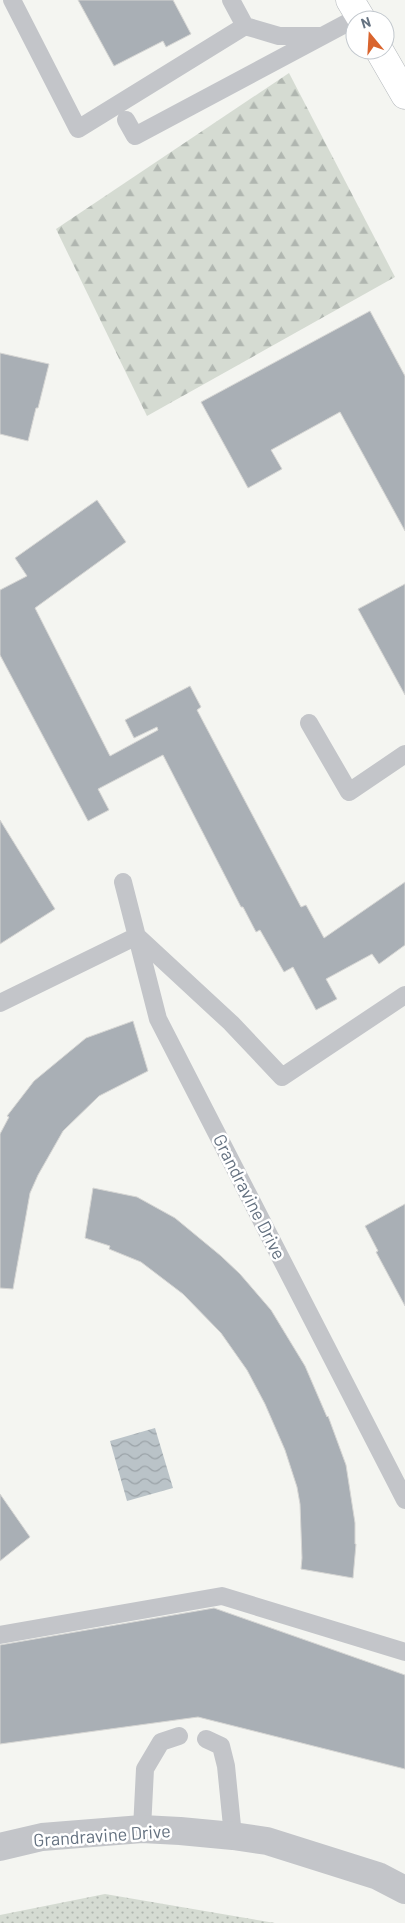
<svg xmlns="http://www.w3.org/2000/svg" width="405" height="1923" viewBox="0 0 405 1923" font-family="Barlow,sans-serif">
	<defs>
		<pattern id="forest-firs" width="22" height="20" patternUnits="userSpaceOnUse" patternTransform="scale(1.25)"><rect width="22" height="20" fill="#d5dbd2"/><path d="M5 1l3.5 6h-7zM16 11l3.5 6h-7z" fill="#b0b6b0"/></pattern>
		<pattern id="park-dots" width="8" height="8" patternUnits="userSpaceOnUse" patternTransform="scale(1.25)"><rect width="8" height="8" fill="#d5dbd2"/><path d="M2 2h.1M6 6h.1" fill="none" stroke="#b0b6b0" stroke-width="1.8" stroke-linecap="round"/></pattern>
		<pattern id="water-waves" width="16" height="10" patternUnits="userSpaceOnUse" patternTransform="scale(1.25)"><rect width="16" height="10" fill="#bac3c8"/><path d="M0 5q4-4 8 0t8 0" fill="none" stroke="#9ba3a8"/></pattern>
	</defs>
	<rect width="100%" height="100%" fill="#f4f5f1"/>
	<!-- forest -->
	<path fill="url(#forest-firs)" d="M 289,73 L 395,277 L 147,416 L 56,229 Z"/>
	<!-- park -->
	<path fill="url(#park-dots)" d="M 105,1894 L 275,1923 L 0,1923 L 0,1915 Z"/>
	<!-- water -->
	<path fill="url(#water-waves)" d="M 155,1428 L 173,1488 L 127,1501 L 110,1441 Z"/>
	<!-- building -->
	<path fill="#a9afb5" stroke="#d6d6d4" d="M 78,0 L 173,0 L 191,34 L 166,47 L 163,41 L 114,66 Z
		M 370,311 L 405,376 L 405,531 L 340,412 L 271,450 L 282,469 L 248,488 L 201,402 Z
		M 0,353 L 49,364 L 38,408 L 36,408 L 28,441 L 0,434 Z
		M 97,500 L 126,542 L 35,608 L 110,756 L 158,730 L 157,727 L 134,738 L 125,720 L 190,686 L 201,707 L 197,710 L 301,907 L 306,905 L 324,938 L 405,882 L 405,945 L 379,964 L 372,954 L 326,979 L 337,999 L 316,1010 L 293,967 L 284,972 L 260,930 L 256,932 L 243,907 L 241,907 L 163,755 L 98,789 L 109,810 L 88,821 L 0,655 L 0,590 L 27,576 L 15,558 Z
		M 405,584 L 405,695 L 358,609 Z
		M 0,820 L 55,909 L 0,944 Z
		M 133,1021 L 148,1071 L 99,1096 L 63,1131 L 38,1175 L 30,1193 L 13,1289 L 0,1288 L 0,1134 L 9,1117 L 7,1116 L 34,1081 L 86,1038 Z
		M 93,1188 L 137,1197 L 175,1218 L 221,1256 L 240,1274 L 271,1310 L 305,1366 L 327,1417 L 328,1416 L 346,1465 L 355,1523 L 355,1544 L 356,1544 L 353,1578 L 301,1569 L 302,1558 L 300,1504 L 297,1487 L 285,1450 L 265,1404 L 247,1370 L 221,1333 L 183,1294 L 141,1262 L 109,1249 L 110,1246 L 85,1238 Z
		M 405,1204 L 405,1306 L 376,1252 L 378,1251 L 365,1226 Z
		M 0,1494 L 30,1537 L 0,1561 Z
		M 214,1608 L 405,1675 L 405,1769 L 198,1717 L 0,1744 L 0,1645 Z"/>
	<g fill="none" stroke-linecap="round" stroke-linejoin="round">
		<!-- secondary casing -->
		<g stroke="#b3b7bb" stroke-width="29">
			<path id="secondary" d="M 350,0 L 362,20
				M 379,50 L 405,95"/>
		</g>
		<!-- service -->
		<path stroke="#c3c5c9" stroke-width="18" d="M 12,0 L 78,129 L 245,26 L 279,36 L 322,36
			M 231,0 L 245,26
			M 126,120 L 135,136 L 360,16
			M 309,723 L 349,792 L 405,754
			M 123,882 L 158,1019 L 405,1500
			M 0,1003 L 137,936 L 231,1023 L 282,1077 L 405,995
			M 0,1635 L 222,1596 L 405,1652
			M 206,1739 L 221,1746 L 226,1766 L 233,1836
			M 142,1829 L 145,1769 L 161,1742 L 179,1736"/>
		<!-- tertiary -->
		<path stroke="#c3c5c9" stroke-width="28" d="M 0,1847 L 42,1837 L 142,1829 L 180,1831 L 233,1836 L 267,1841 L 378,1876 L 405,1890"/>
		<!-- secondary -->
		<use href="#secondary" stroke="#fff" stroke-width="28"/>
	</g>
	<g text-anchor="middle" stroke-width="5" stroke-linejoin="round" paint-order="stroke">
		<!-- street labels -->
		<g font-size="18" fill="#657281" stroke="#fff">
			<text transform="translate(249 1197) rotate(63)" y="6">Grandravine Drive</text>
			<text transform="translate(102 1836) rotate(-4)" y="6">Grandravine Drive</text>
		</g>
	</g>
	<!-- north arrow -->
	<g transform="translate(370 35) rotate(342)"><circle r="24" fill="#ffffff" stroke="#c1c7cd"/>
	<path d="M0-4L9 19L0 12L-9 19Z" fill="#d9642d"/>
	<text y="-8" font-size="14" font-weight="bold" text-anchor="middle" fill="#657281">N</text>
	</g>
</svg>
